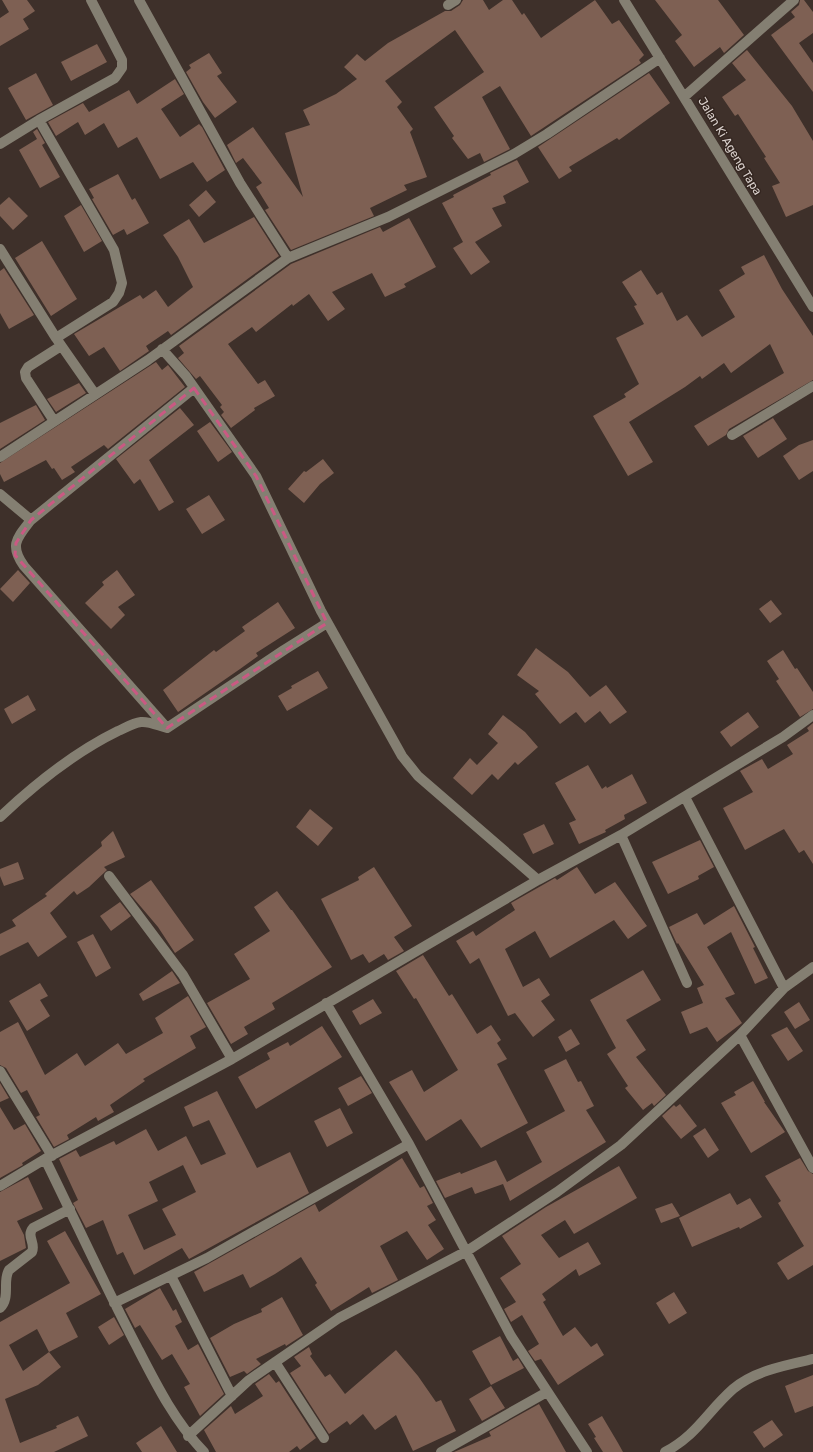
<svg xmlns="http://www.w3.org/2000/svg" width="813" height="1452" viewBox="0 0 813 1452" font-family="Rubik,sans-serif">
	<rect width="100%" height="100%" fill="#3e302a"/>
	<!-- building -->
	<path fill="#7e6053" fill-rule="evenodd" d="M 2,0 L 27,0 L 35,11 L 23,19 L 29,29 L 0,46 L 0,18 L 9,12 Z
		M 463,0 L 483,0 L 489,10 L 503,0 L 512,0 L 522,15 L 524,13 L 541,38 L 595,0 L 612,24 L 619,20 L 644,55 L 639,60 L 641,63 L 531,136 L 500,86 L 482,97 L 510,149 L 484,162 L 480,153 L 468,159 L 452,138 L 454,136 L 434,107 L 484,72 L 455,30 L 385,81 L 402,102 L 397,107 L 413,129 L 410,132 L 427,177 L 404,185 L 407,190 L 370,208 L 374,216 L 291,250 L 265,210 L 269,208 L 256,187 L 262,183 L 243,158 L 236,163 L 227,145 L 253,127 L 303,197 L 285,133 L 310,125 L 303,110 L 336,94 L 357,79 L 344,67 L 357,54 L 365,61 L 388,43 L 445,11 L 451,11 L 460,5 Z
		M 655,0 L 718,0 L 744,35 L 724,53 L 720,47 L 694,67 L 675,41 L 682,35 Z
		M 800,0 L 804,0 L 813,12 L 813,33 L 799,43 L 813,63 L 813,92 L 771,35 L 795,17 L 791,12 L 799,5 Z
		M 97,44 L 107,62 L 71,81 L 61,62 Z
		M 747,50 L 792,106 L 813,141 L 813,205 L 786,217 L 772,186 L 780,183 L 764,158 L 766,157 L 738,114 L 735,116 L 722,97 L 746,80 L 732,63 Z
		M 209,53 L 222,73 L 217,76 L 237,102 L 215,118 L 203,102 L 186,72 L 191,68 L 189,65 Z
		M 36,73 L 53,105 L 26,120 L 8,88 Z
		M 649,73 L 670,103 L 619,140 L 617,138 L 569,167 L 572,171 L 559,179 L 538,147 Z
		M 175,79 L 184,94 L 161,109 L 180,137 L 199,124 L 202,127 L 225,170 L 207,182 L 193,162 L 160,179 L 137,137 L 118,148 L 104,123 L 85,135 L 78,122 L 56,136 L 48,122 L 83,103 L 89,112 L 129,90 L 137,104 Z
		M 37,129 L 45,143 L 42,145 L 60,177 L 40,188 L 19,150 L 37,139 L 33,132 Z
		M 517,160 L 529,182 L 503,196 L 506,203 L 492,208 L 502,226 L 475,242 L 490,262 L 471,275 L 453,248 L 463,242 L 442,203 L 454,197 L 453,195 L 491,175 L 490,173 Z
		M 118,174 L 132,200 L 135,198 L 149,223 L 127,235 L 124,229 L 113,235 L 92,199 L 94,198 L 89,189 Z
		M 206,190 L 216,202 L 199,217 L 189,205 Z
		M 9,197 L 28,216 L 13,230 L 0,216 L 0,205 Z
		M 81,205 L 102,241 L 84,252 L 64,216 Z
		M 254,217 L 279,256 L 171,335 L 168,331 L 146,346 L 149,351 L 120,371 L 104,347 L 89,356 L 74,334 L 140,295 L 143,299 L 156,290 L 168,307 L 193,287 L 178,257 L 163,235 L 189,219 L 204,243 Z
		M 409,218 L 436,267 L 404,284 L 406,287 L 385,297 L 372,273 L 332,292 L 345,309 L 328,321 L 309,294 L 293,306 L 292,304 L 256,332 L 252,327 L 228,344 L 258,384 L 265,380 L 275,396 L 254,408 L 255,410 L 231,428 L 221,415 L 224,412 L 220,407 L 222,405 L 200,376 L 196,379 L 178,358 L 184,353 L 179,346 L 291,264 L 380,227 L 383,232 Z
		M 42,241 L 77,299 L 51,316 L 15,258 Z
		M 764,255 L 782,289 L 813,336 L 813,380 L 729,429 L 726,435 L 708,446 L 694,426 L 784,373 L 770,344 L 731,373 L 724,363 L 702,379 L 700,376 L 685,387 L 629,422 L 653,462 L 628,476 L 593,416 L 626,397 L 624,394 L 639,384 L 616,338 L 644,324 L 634,306 L 637,305 L 622,282 L 641,270 L 657,295 L 662,292 L 677,321 L 687,315 L 702,337 L 735,317 L 719,290 L 745,274 L 741,267 Z
		M 4,268 L 34,315 L 9,329 L 0,313 L 0,271 Z
		M 156,362 L 162,370 L 168,365 L 185,387 L 108,449 L 104,445 L 71,467 L 75,472 L 62,480 L 54,468 L 52,469 L 46,460 L 4,482 L 0,474 L 0,463 Z
		M 79,383 L 86,393 L 56,412 L 47,399 Z
		M 36,405 L 45,420 L 0,449 L 0,423 Z
		M 180,408 L 194,425 L 149,460 L 174,502 L 159,511 L 140,479 L 134,484 L 116,459 Z
		M 773,418 L 787,439 L 758,458 L 743,436 Z
		M 210,422 L 232,452 L 218,462 L 197,431 Z
		M 813,440 L 813,471 L 799,480 L 783,456 L 799,445 Z
		M 323,459 L 334,473 L 320,484 L 304,503 L 288,489 L 304,471 L 306,472 Z
		M 209,495 L 225,520 L 202,534 L 186,509 Z
		M 18,570 L 30,583 L 13,602 L 0,589 Z
		M 117,570 L 135,595 L 118,607 L 125,615 L 111,629 L 85,603 L 104,585 L 102,582 Z
		M 771,600 L 782,614 L 770,623 L 759,609 Z
		M 278,602 L 295,628 L 256,653 L 258,656 L 240,669 L 178,712 L 163,690 L 214,650 L 216,652 L 245,631 L 242,627 Z
		M 536,648 L 568,672 L 590,697 L 606,685 L 627,712 L 610,724 L 600,711 L 585,723 L 576,712 L 560,724 L 535,694 L 539,691 L 517,675 Z
		M 783,650 L 795,669 L 797,668 L 813,692 L 813,709 L 800,717 L 776,681 L 779,679 L 767,661 Z
		M 318,671 L 328,688 L 287,711 L 278,696 L 292,688 L 291,686 Z
		M 28,695 L 36,710 L 12,724 L 4,709 Z
		M 748,712 L 759,727 L 731,747 L 720,732 Z
		M 503,715 L 525,732 L 538,747 L 518,765 L 515,762 L 498,780 L 492,774 L 472,795 L 453,778 L 470,758 L 477,765 L 498,743 L 488,734 Z
		M 813,723 L 813,864 L 804,850 L 799,853 L 784,829 L 745,850 L 723,808 L 753,792 L 740,771 L 762,759 L 768,769 L 793,754 L 787,745 L 809,731 L 807,728 Z
		M 588,765 L 602,789 L 606,786 L 607,788 L 632,774 L 647,803 L 624,815 L 625,819 L 605,830 L 606,832 L 579,844 L 569,823 L 576,820 L 555,783 Z
		M 310,809 L 333,828 L 318,846 L 296,827 Z
		M 544,824 L 554,844 L 533,854 L 523,834 Z
		M 113,831 L 125,857 L 104,867 L 107,870 L 89,887 L 77,895 L 74,891 L 50,913 L 67,937 L 38,957 L 28,942 L 0,956 L 0,934 L 16,926 L 12,920 L 47,896 L 45,894 L 102,846 L 101,842 Z
		M 700,840 L 714,867 L 698,876 L 699,879 L 668,894 L 652,862 Z
		M 18,862 L 24,879 L 4,886 L 0,876 L 0,869 Z
		M 374,867 L 412,926 L 394,937 L 404,951 L 388,960 L 384,954 L 369,963 L 363,954 L 351,960 L 321,899 L 359,880 L 358,877 Z
		M 577,867 L 595,894 L 615,882 L 647,926 L 628,939 L 614,920 L 550,958 L 535,931 L 505,949 L 523,987 L 539,978 L 550,995 L 541,1001 L 555,1020 L 533,1037 L 515,1013 L 508,1016 L 479,958 L 470,964 L 456,941 L 473,931 L 476,936 L 515,910 L 511,903 L 555,878 L 557,880 Z
		M 151,880 L 194,940 L 175,953 L 158,927 L 130,894 Z
		M 277,891 L 291,910 L 292,910 L 332,967 L 272,1003 L 275,1009 L 244,1027 L 248,1034 L 231,1044 L 207,1003 L 250,979 L 234,954 L 270,931 L 254,907 Z
		M 120,902 L 131,916 L 111,931 L 100,916 Z
		M 734,906 L 755,947 L 753,948 L 768,978 L 755,984 L 731,932 L 707,947 L 735,994 L 725,998 L 742,1023 L 717,1042 L 707,1027 L 690,1034 L 681,1012 L 703,1003 L 697,988 L 704,985 L 678,943 L 677,944 L 669,927 L 697,913 L 704,925 Z
		M 93,934 L 111,968 L 96,977 L 77,942 Z
		M 423,955 L 449,996 L 452,994 L 477,1034 L 491,1025 L 501,1040 L 497,1043 L 507,1059 L 497,1064 L 528,1123 L 481,1148 L 461,1119 L 426,1141 L 389,1082 L 412,1070 L 424,1092 L 458,1070 L 416,998 L 414,999 L 396,971 Z
		M 643,970 L 661,1000 L 626,1020 L 646,1050 L 636,1057 L 666,1095 L 654,1106 L 652,1103 L 643,1110 L 625,1088 L 628,1086 L 607,1054 L 616,1048 L 590,1000 Z
		M 172,971 L 180,983 L 143,1001 L 139,994 Z
		M 40,983 L 48,996 L 40,1000 L 50,1016 L 27,1031 L 9,1001 Z
		M 188,996 L 206,1027 L 190,1036 L 196,1048 L 143,1079 L 145,1081 L 110,1105 L 114,1112 L 98,1121 L 96,1117 L 67,1135 L 69,1139 L 54,1147 L 36,1117 L 40,1115 L 27,1090 L 21,1093 L 6,1068 L 0,1065 L 0,1032 L 18,1022 L 45,1075 L 77,1053 L 85,1066 L 118,1043 L 126,1054 L 163,1033 L 155,1018 Z
		M 373,999 L 382,1013 L 360,1025 L 352,1011 Z
		M 799,1002 L 810,1020 L 795,1029 L 784,1012 Z
		M 322,1026 L 342,1057 L 256,1109 L 238,1077 L 270,1059 L 267,1053 L 288,1042 L 290,1046 Z
		M 787,1027 L 803,1051 L 788,1061 L 771,1035 Z
		M 571,1029 L 580,1044 L 566,1052 L 558,1037 Z
		M 566,1059 L 578,1082 L 581,1081 L 594,1106 L 586,1110 L 606,1142 L 510,1201 L 503,1184 L 475,1194 L 472,1187 L 445,1198 L 436,1181 L 460,1172 L 461,1174 L 496,1160 L 507,1182 L 542,1162 L 526,1132 L 565,1111 L 544,1070 Z
		M 361,1076 L 372,1093 L 348,1106 L 338,1088 Z
		M 753,1081 L 765,1102 L 764,1102 L 785,1132 L 751,1153 L 721,1103 L 736,1095 L 734,1092 Z
		M 0,1083 L 9,1098 L 0,1102 Z
		M 217,1091 L 257,1168 L 290,1152 L 309,1193 L 189,1259 L 182,1248 L 134,1275 L 123,1252 L 117,1255 L 103,1220 L 86,1228 L 73,1203 L 78,1200 L 59,1159 L 76,1150 L 80,1157 L 114,1141 L 116,1145 L 146,1129 L 158,1151 L 186,1136 L 201,1165 L 226,1154 L 209,1120 L 193,1127 L 184,1107 ZM 183,1165 L 196,1192 L 162,1209 L 176,1235 L 144,1250 L 128,1215 L 158,1201 L 149,1182 Z
		M 680,1104 L 697,1126 L 681,1139 L 662,1116 L 674,1105 L 676,1107 Z
		M 0,1107 L 14,1130 L 25,1124 L 41,1151 L 22,1163 L 23,1165 L 0,1178 Z
		M 340,1108 L 353,1133 L 327,1147 L 314,1121 Z
		M 705,1128 L 719,1150 L 708,1158 L 693,1136 Z
		M 402,1158 L 420,1188 L 424,1186 L 433,1203 L 427,1206 L 436,1220 L 428,1225 L 444,1249 L 427,1260 L 407,1231 L 380,1246 L 398,1280 L 372,1293 L 369,1287 L 331,1311 L 315,1285 L 317,1283 L 301,1257 L 275,1274 L 250,1288 L 243,1274 L 204,1292 L 194,1272 L 315,1204 L 319,1212 Z
		M 800,1158 L 808,1171 L 813,1174 L 813,1265 L 788,1280 L 777,1263 L 804,1246 L 778,1203 L 781,1201 L 765,1176 Z
		M 619,1166 L 637,1198 L 574,1234 L 565,1220 L 541,1235 L 559,1258 L 588,1242 L 601,1264 L 579,1276 L 576,1269 L 542,1294 L 546,1300 L 543,1302 L 563,1336 L 575,1327 L 591,1347 L 597,1343 L 604,1355 L 558,1385 L 541,1359 L 535,1361 L 528,1351 L 539,1344 L 522,1315 L 511,1322 L 504,1309 L 516,1302 L 500,1278 L 521,1264 L 502,1236 L 546,1207 Z
		M 28,1177 L 43,1209 L 17,1221 L 24,1235 L 26,1248 L 0,1261 L 0,1192 Z
		M 730,1193 L 737,1205 L 750,1198 L 762,1217 L 740,1229 L 739,1227 L 692,1247 L 679,1218 Z
		M 672,1203 L 680,1216 L 661,1223 L 655,1209 Z
		M 65,1231 L 101,1294 L 66,1313 L 78,1337 L 49,1352 L 61,1367 L 38,1385 L 5,1399 L 20,1443 L 57,1428 L 56,1426 L 78,1416 L 88,1436 L 54,1452 L 0,1452 L 0,1322 L 70,1283 L 47,1241 ZM 37,1329 L 49,1352 L 23,1371 L 9,1345 Z
		M 160,1288 L 173,1311 L 176,1309 L 182,1322 L 175,1326 L 188,1350 L 198,1344 L 224,1394 L 200,1416 L 184,1387 L 190,1384 L 172,1354 L 162,1360 L 140,1325 L 135,1328 L 125,1309 Z
		M 674,1292 L 687,1313 L 669,1324 L 656,1303 Z
		M 282,1297 L 303,1335 L 286,1346 L 285,1344 L 256,1359 L 261,1364 L 247,1374 L 244,1371 L 230,1377 L 210,1338 L 234,1324 L 262,1312 L 261,1309 Z
		M 114,1317 L 124,1335 L 109,1345 L 98,1327 Z
		M 500,1336 L 513,1361 L 518,1358 L 524,1368 L 491,1385 L 472,1351 Z
		M 309,1347 L 312,1354 L 310,1356 L 325,1377 L 330,1374 L 345,1394 L 396,1350 L 418,1376 L 436,1402 L 441,1400 L 456,1431 L 413,1451 L 396,1415 L 375,1430 L 363,1414 L 350,1425 L 347,1421 L 329,1434 L 290,1373 L 301,1366 L 294,1357 Z
		M 269,1374 L 276,1383 L 279,1381 L 316,1438 L 300,1450 L 297,1446 L 289,1452 L 216,1452 L 204,1430 L 231,1406 L 235,1414 L 263,1396 L 255,1384 Z
		M 813,1375 L 813,1406 L 795,1413 L 785,1386 Z
		M 491,1386 L 505,1408 L 482,1421 L 469,1399 Z
		M 539,1404 L 566,1452 L 454,1452 L 491,1436 L 489,1432 Z
		M 602,1416 L 618,1443 L 623,1452 L 603,1452 L 594,1438 L 596,1437 L 588,1424 Z
		M 772,1420 L 783,1435 L 764,1448 L 753,1432 Z
		M 161,1426 L 177,1452 L 142,1452 L 136,1443 Z"/>
	<g fill="none" stroke-linecap="round" stroke-linejoin="round">
		<!-- minor -->
		<path stroke="#847f72" stroke-width="10" d="M 139,0 L 240,183 L 288,258
			M 624,0 L 813,307
			M 448,5 L 456,0
			M 685,96 L 794,0
			M 39,120 L 115,78 L 122,68 L 122,60 L 91,0
			M 0,144 L 39,120 L 114,250 L 122,283 L 119,293 L 113,302 L 56,338
			M 0,249 L 56,338 L 95,394
			M 162,349 L 186,376 L 256,476 L 321,611 L 402,756 L 418,776 L 538,880
			M 54,421 L 26,378 L 25,372 L 28,367 L 61,346
			M 732,435 L 813,386
			M 0,457 L 148,360 L 288,258 L 388,217 L 514,154 L 547,134 L 660,58
			M 0,494 L 31,520
			M 167,728 L 24,566 C 9,545 17,538 31,520 L 194,388
			M 685,797 L 784,988
			M 0,817 C 35,784 75,752 118,731 C 125,728 133,723 141,722 C 149,721 159,726 167,728 L 284,650 L 327,623
			M 621,835 L 687,983
			M 109,876 L 183,975 L 232,1059
			M 326,1003 L 409,1144 L 511,1336 L 587,1452
			M 740,1035 L 813,1168
			M 0,1071 L 52,1156
			M 45,1159 C 76,1222 105,1286 137,1347 C 156,1384 175,1422 204,1452
			M 0,1186 L 45,1159 L 232,1059 L 538,880 L 621,835 L 783,737 L 813,715
			M 171,1276 L 232,1396
			M 114,1303 L 207,1258 L 409,1144
			M 0,1308 C 11,1297 2,1281 9,1270 L 32,1252 C 36,1243 26,1236 33,1228 L 70,1209
			M 275,1362 L 324,1438
			M 188,1436 L 249,1380 L 339,1318 L 467,1251 L 557,1192 L 621,1145 L 740,1035 L 784,988 L 813,967
			M 441,1452 L 547,1392
			M 665,1452 C 697,1435 707,1412 733,1389 C 754,1371 786,1365 813,1359"/>
	</g>
	<!-- marked area -->
	<path fill="none" stroke="#ca5983" stroke-width="3" stroke-dasharray="8 5" stroke-linejoin="round" d="M 194,388 L 256,476 L 327,623 L 167,728 L 15,555 L 16,543 L 31,520 Z"/>
	<g text-anchor="middle" stroke-width="3" stroke-linejoin="round" paint-order="stroke">
		<!-- street labels -->
		<g font-size="12" fill="#dad1cd" stroke="#342620">
			<text transform="translate(730 146) rotate(59)" y="4">Jalan Ki Ageng Tapa</text>
		</g>
	</g>
</svg>
